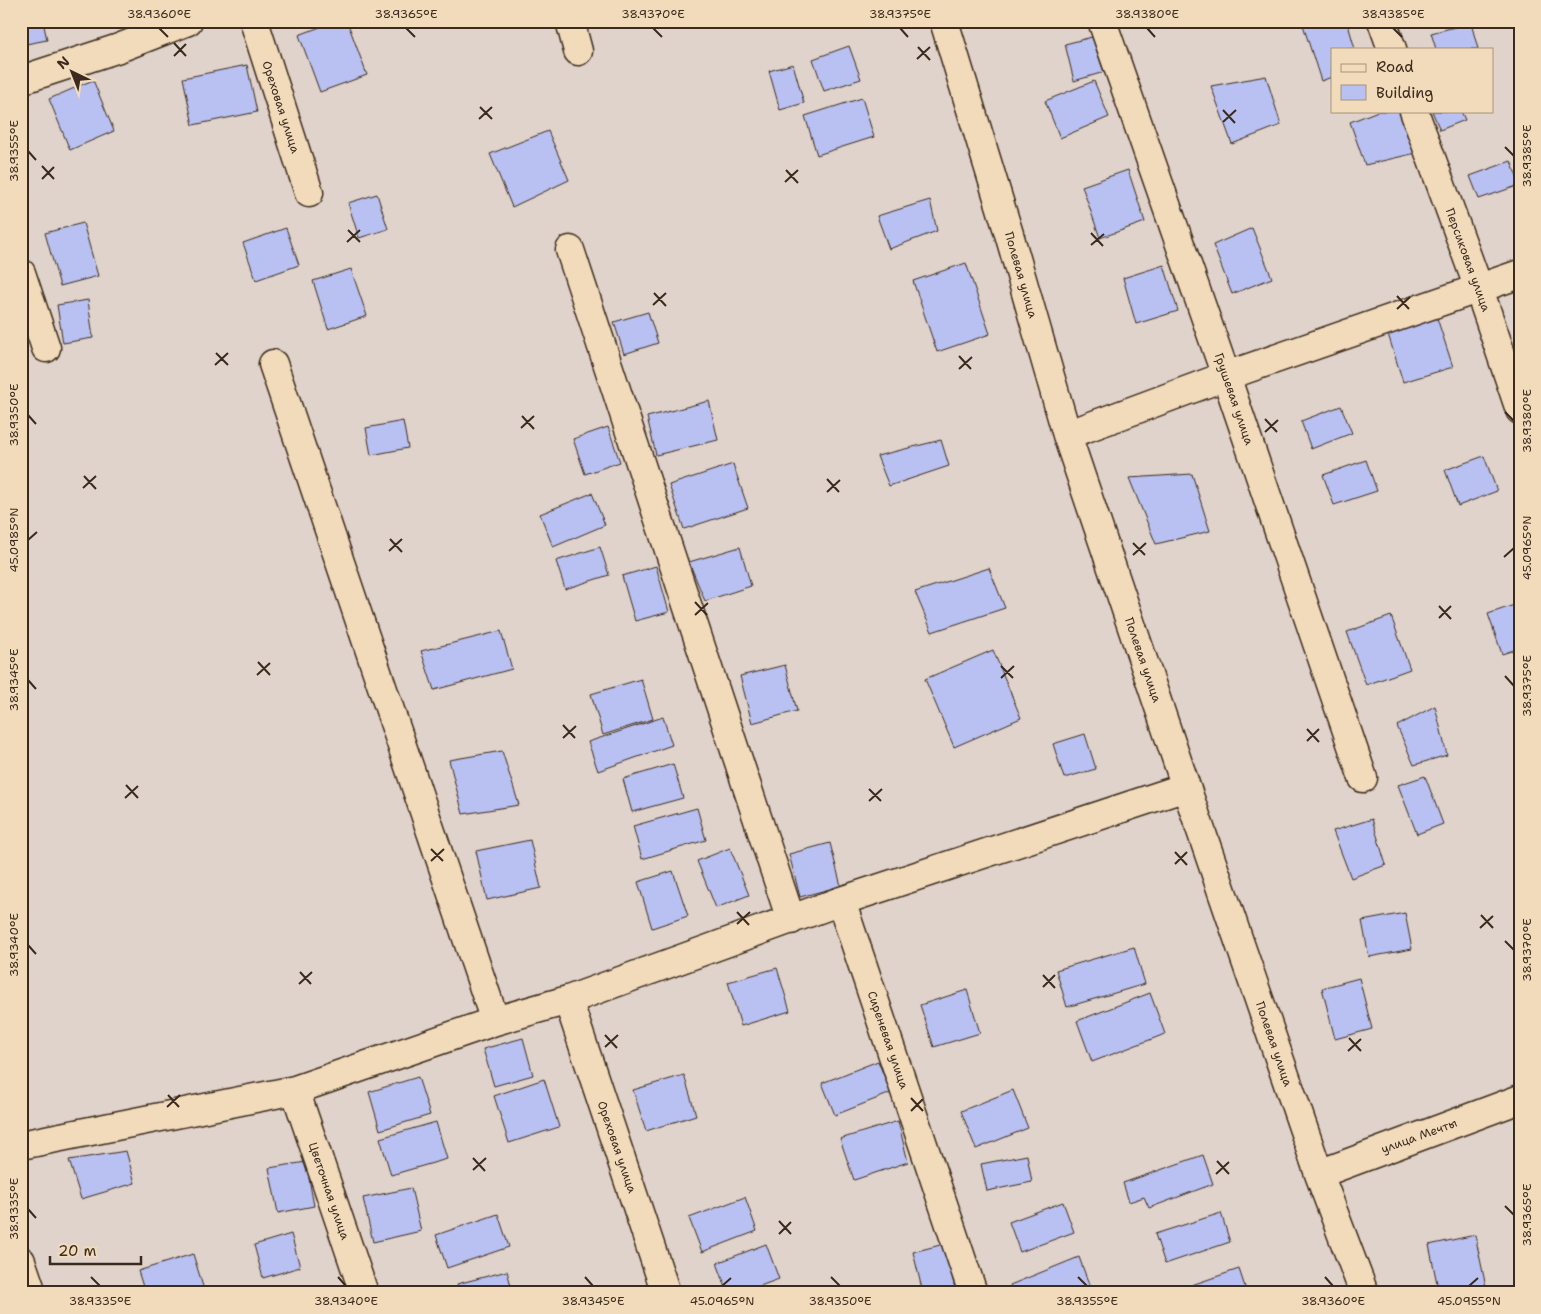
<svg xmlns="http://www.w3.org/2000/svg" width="1541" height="1314" viewBox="0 0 1541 1314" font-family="'Shantell Sans',sans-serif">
	<rect width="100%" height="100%" fill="#e0d3cb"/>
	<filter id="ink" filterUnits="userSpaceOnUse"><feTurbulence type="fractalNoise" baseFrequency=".02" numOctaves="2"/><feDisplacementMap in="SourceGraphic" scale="10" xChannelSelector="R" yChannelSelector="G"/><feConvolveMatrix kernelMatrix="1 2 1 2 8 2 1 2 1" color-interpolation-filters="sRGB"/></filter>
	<g filter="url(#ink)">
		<!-- building -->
		<path fill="#b8c1f2" stroke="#3b2a1e" d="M 21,21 L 43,21 L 47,40 L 21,45 Z
			M 336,21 L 347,21 L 367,75 L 320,92 L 299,35 Z
			M 1317,21 L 1347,21 L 1355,49 L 1332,49 L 1332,77 L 1321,81 L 1303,25 Z
			M 1471,23 L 1478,49 L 1436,49 L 1431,33 Z
			M 1092,37 L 1104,72 L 1074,81 L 1065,44 Z
			M 849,46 L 861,79 L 824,91 L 813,59 Z
			M 793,64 L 804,103 L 780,110 L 769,71 Z
			M 247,65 L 257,112 L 193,125 L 183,78 Z
			M 1266,76 L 1281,125 L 1232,144 L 1211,86 Z
			M 93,80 L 114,131 L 70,150 L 49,99 Z
			M 1094,81 L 1109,117 L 1060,138 L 1045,101 Z
			M 862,98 L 874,137 L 817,155 L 805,116 Z
			M 1378,111 L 1402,111 L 1416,153 L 1365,165 L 1350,122 Z
			M 1432,111 L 1461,111 L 1465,120 L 1440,130 Z
			M 548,131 L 569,180 L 512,207 L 490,154 Z
			M 1511,161 L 1520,185 L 1479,199 L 1470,176 Z
			M 1128,170 L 1145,222 L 1100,238 L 1082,186 Z
			M 377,194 L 388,229 L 359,238 L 348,203 Z
			M 930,200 L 937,231 L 889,249 L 877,216 Z
			M 83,223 L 98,276 L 60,286 L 45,233 Z
			M 286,228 L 299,265 L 256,280 L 243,243 Z
			M 1252,228 L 1272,278 L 1232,294 L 1213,245 Z
			M 966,263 L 990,334 L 937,352 L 913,281 Z
			M 1164,265 L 1178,311 L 1136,324 L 1123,278 Z
			M 351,269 L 367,316 L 328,329 L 313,281 Z
			M 88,300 L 93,338 L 63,343 L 57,305 Z
			M 648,312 L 658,343 L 624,354 L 614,322 Z
			M 1437,318 L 1453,367 L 1403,382 L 1388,334 Z
			M 709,401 L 718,440 L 656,455 L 647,417 Z
			M 1341,406 L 1352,433 L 1311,449 L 1301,421 Z
			M 403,421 L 408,448 L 371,455 L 366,428 Z
			M 608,427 L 620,462 L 585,474 L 573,439 Z
			M 941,440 L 949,466 L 889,486 L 877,456 Z
			M 1484,456 L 1497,491 L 1458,506 L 1445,470 Z
			M 1366,460 L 1377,491 L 1334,505 L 1323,475 Z
			M 733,464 L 748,508 L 684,529 L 669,485 Z
			M 1192,474 L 1210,531 L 1156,544 L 1129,478 Z
			M 592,493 L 605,525 L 553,547 L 540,514 Z
			M 600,547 L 609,575 L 565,589 L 556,561 Z
			M 740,547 L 751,586 L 705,601 L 689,562 Z
			M 656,566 L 669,612 L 635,621 L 622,576 Z
			M 989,568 L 1005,608 L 932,632 L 915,592 Z
			M 1520,603 L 1520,648 L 1502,654 L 1488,614 Z
			M 1391,616 L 1410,669 L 1366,685 L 1347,632 Z
			M 501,631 L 512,669 L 434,690 L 421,651 Z
			M 993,650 L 1021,718 L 954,747 L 925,679 Z
			M 785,665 L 797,711 L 752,723 L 740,676 Z
			M 641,679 L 653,719 L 603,735 L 591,694 Z
			M 1435,706 L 1447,755 L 1414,765 L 1397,726 Z
			M 663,717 L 672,745 L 598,771 L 588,742 Z
			M 1085,734 L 1096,769 L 1064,778 L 1053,744 Z
			M 502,751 L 519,805 L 463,814 L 449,760 Z
			M 673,764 L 683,798 L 632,812 L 623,779 Z
			M 1425,776 L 1443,824 L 1417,834 L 1398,785 Z
			M 697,808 L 706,840 L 642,859 L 633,826 Z
			M 1372,819 L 1386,865 L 1351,878 L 1333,831 Z
			M 530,840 L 541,888 L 487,900 L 476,851 Z
			M 830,843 L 841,886 L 800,897 L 789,854 Z
			M 730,848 L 749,895 L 716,908 L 697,861 Z
			M 673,871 L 688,916 L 652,928 L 638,882 Z
			M 1405,913 L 1412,949 L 1369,957 L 1362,921 Z
			M 1134,947 L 1145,984 L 1067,1007 L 1056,970 Z
			M 777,968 L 790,1011 L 741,1026 L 728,982 Z
			M 1359,978 L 1372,1029 L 1335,1039 L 1322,988 Z
			M 967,990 L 980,1033 L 934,1047 L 920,1005 Z
			M 1150,993 L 1165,1034 L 1092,1062 L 1077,1021 Z
			M 523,1038 L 533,1075 L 494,1086 L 483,1049 Z
			M 878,1061 L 891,1093 L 835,1115 L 822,1083 Z
			M 684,1075 L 696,1115 L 646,1131 L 633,1090 Z
			M 418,1077 L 430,1115 L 380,1130 L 369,1092 Z
			M 544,1079 L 559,1127 L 509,1143 L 494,1096 Z
			M 1013,1090 L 1028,1128 L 976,1149 L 961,1111 Z
			M 898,1121 L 908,1162 L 854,1180 L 840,1139 Z
			M 436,1122 L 447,1159 L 391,1175 L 380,1138 Z
			M 126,1151 L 135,1183 L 81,1199 L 69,1160 Z
			M 1027,1155 L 1032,1182 L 987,1191 L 981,1164 Z
			M 1203,1155 L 1213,1184 L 1149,1208 L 1144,1197 L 1129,1202 L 1123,1183 Z
			M 306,1162 L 314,1206 L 278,1213 L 269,1168 Z
			M 411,1188 L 421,1231 L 373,1242 L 363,1198 Z
			M 745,1197 L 757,1231 L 702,1252 L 689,1218 Z
			M 1063,1202 L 1074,1232 L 1020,1252 L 1009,1222 Z
			M 1221,1213 L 1230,1242 L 1165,1264 L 1155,1234 Z
			M 498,1214 L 509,1247 L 447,1268 L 436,1235 Z
			M 291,1234 L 300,1267 L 263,1278 L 254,1245 Z
			M 1475,1235 L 1486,1287 L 1459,1293 L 1439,1293 L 1429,1245 Z
			M 766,1244 L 779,1279 L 741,1293 L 728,1293 L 717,1263 Z
			M 944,1244 L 955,1288 L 935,1293 L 923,1293 L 913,1252 Z
			M 193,1254 L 205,1293 L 145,1293 L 138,1271 Z
			M 1079,1257 L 1090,1287 L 1075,1293 L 1013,1293 L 1010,1285 Z
			M 1239,1269 L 1247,1293 L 1168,1293 Z
			M 507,1271 L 513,1293 L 459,1293 L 457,1284 Z"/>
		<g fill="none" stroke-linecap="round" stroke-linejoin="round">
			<!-- minor casing -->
			<g stroke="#3b2a1e" stroke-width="31">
				<path id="minor" d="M 254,21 L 309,193
					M 570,21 L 578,51
					M 944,21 L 1009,234 L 1067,435 L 1186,787 L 1319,1174 L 1364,1293
					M 1102,21 L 1226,376 L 1363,778
					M 1382,21 L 1392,49
					M 21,80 L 119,48 L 188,21
					M 1414,111 L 1479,289 L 1520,410
					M 570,250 L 791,920
					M 21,273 L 46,348
					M 273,364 L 495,1021
					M 1067,435 L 1226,376 L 1520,274
					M 841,901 L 973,1293
					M 568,1000 L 666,1293
					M 295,1090 L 364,1293
					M 21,1145 L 295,1090 L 495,1021 L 568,1000 L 841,901 L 1186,787
					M 1319,1174 L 1520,1099
					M 21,1261 L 32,1293"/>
			</g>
			<!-- minor -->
			<use href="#minor" stroke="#f1dbba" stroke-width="28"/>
		</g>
	</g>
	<!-- ticks -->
	<path fill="none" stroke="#3b2a1e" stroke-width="2" d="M 159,28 L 168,37M 406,28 L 415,37M 653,28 L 662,37M 900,28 L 908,37M 1147,28 L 1155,37M 1393,28 L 1402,37M 174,43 L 186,56M 918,47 L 930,60M 174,56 L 186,44M 917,59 L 930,47M 480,107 L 492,119M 1223,110 L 1235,123M 479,119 L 492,107M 1223,122 L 1236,110M 1505,147 L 1514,156M 28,151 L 36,160M 42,166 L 54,179M 786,170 L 798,183M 42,179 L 54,167M 785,182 L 798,170M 348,230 L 360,242M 1091,233 L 1103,246M 347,242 L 360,230M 1091,245 L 1104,234M 654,293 L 666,306M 1397,296 L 1409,309M 653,305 L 666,293M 1397,309 L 1410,297M 216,353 L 228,365M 959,356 L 971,369M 215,365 L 228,353M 959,369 L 972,357M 1505,412 L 1514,421M 28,415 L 36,424M 522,416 L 534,429M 1265,419 L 1277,432M 521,428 L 534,416M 1265,432 L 1278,420M 84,476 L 96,489M 827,479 L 839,492M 83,488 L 96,476M 827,492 L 840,480M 390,539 L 402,552M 28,540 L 37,532M 1133,543 L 1145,555M 389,551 L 402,539M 1133,555 L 1146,543M 1504,557 L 1514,548M 695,602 L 707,615M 1439,606 L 1451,619M 695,615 L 708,603M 1439,618 L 1451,606M 258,662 L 270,675M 1001,666 L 1013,678M 257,675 L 270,663M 1505,676 L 1514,686M 1001,678 L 1014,666M 28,680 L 36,689M 563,725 L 575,738M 1307,729 L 1319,742M 563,738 L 576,726M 1307,741 L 1319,729M 126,785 L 138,798M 869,789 L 881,801M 125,798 L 138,786M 869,801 L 882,789M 431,849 L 443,861M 1175,852 L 1187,865M 431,861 L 444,849M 1175,864 L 1187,852M 737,912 L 749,925M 1481,915 L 1493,928M 737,924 L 750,912M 1480,928 L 1493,916M 1505,941 L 1514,950M 28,945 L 36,954M 300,972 L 311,984M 1043,975 L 1055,988M 299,984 L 312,972M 1043,987 L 1055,975M 605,1035 L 617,1048M 1349,1038 L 1361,1051M 605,1047 L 618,1035M 1348,1051 L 1361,1039M 168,1095 L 179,1107M 911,1098 L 923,1111M 167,1107 L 180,1095M 911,1111 L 923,1099M 473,1158 L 485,1171M 1217,1161 L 1229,1174M 473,1170 L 486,1158M 1216,1174 L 1229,1162M 1505,1206 L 1514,1215M 28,1209 L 36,1218M 779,1221 L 791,1234M 779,1234 L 791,1222M 91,1277 L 100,1286M 338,1277 L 346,1286M 585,1277 L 593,1286M 831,1277 L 840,1286M 1078,1277 L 1087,1286M 1325,1277 L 1333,1286M 722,1286 L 731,1278M 1469,1286 L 1478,1278"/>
	<g text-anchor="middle" stroke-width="4" stroke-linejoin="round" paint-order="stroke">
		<!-- street labels -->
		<g font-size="12" fill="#3b2a1e" stroke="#f1dbba">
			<text transform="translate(281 107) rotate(72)" y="4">Ореховая улица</text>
			<text transform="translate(1468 260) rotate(70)" y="4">Персиковая улица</text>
			<text transform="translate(1021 275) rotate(74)" y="4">Полевая улица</text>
			<text transform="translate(1234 399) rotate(71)" y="4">Грушевая улица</text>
			<text transform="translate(1143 660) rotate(71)" y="4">Полевая улица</text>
			<text transform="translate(888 1040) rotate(71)" y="4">Сиреневая улица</text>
			<text transform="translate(1274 1044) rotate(71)" y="4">Полевая улица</text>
			<text transform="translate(1419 1136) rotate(-20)" y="4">улица Мечты</text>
			<text transform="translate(617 1147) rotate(71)" y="4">Ореховая улица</text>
			<text transform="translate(329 1191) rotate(71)" y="4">Цветочная улица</text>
		</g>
	</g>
	<!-- margin -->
	<rect width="1541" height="1314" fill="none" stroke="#f1dbba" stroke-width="55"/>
	<!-- legend -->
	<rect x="1331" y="48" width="162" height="65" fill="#f1dbba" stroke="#a8947c"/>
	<rect x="1341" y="64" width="25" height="8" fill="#f1dbba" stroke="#a8947c"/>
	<text x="1376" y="72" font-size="15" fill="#3b2a1e">Road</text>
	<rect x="1341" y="85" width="25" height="15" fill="#b8c1f2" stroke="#a8947c"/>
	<text x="1376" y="98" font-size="15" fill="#3b2a1e">Building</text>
	<!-- north arrow -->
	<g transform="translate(72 72) rotate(317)" stroke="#f1dbba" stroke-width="4" paint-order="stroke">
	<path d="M0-4L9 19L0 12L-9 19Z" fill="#3b2a1e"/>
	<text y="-8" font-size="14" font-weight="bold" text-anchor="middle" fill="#3b2a1e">N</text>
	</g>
	<!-- scale -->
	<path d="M50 1256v8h91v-8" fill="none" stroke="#3b2a1e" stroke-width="2.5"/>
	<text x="58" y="1256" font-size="15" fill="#3b2a1e" stroke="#f1dbba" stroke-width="4" paint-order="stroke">20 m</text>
	<rect x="28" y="28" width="1486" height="1258" fill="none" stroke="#3b2a1e" stroke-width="2"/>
	<g font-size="12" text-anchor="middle" fill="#3b2a1e">
		<text x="159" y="18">38.9360°E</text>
		<text x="406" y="18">38.9365°E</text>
		<text x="653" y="18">38.9370°E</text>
		<text x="900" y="18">38.9375°E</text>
		<text x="1147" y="18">38.9380°E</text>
		<text x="1393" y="18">38.9385°E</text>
		<text transform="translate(14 151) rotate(-90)" y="4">38.9355°E</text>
		<text transform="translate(1527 156) rotate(-90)" y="4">38.9385°E</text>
		<text transform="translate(14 415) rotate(-90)" y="4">38.9350°E</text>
		<text transform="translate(1527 421) rotate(-90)" y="4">38.9380°E</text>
		<text transform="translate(14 540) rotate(-90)" y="4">45.0985°N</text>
		<text transform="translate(1527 548) rotate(-90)" y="4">45.0965°N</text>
		<text transform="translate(14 680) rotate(-90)" y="4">38.9345°E</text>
		<text transform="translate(1527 686) rotate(-90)" y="4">38.9375°E</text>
		<text transform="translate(14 945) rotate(-90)" y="4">38.9340°E</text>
		<text transform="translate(1527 950) rotate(-90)" y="4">38.9370°E</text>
		<text transform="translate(14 1209) rotate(-90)" y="4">38.9335°E</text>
		<text transform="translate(1527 1215) rotate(-90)" y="4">38.9365°E</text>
		<text x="100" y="1305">38.9335°E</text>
		<text x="346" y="1305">38.9340°E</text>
		<text x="593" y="1305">38.9345°E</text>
		<text x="722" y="1305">45.0965°N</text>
		<text x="840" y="1305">38.9350°E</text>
		<text x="1087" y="1305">38.9355°E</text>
		<text x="1333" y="1305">38.9360°E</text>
		<text x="1469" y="1305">45.0955°N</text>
	</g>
</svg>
